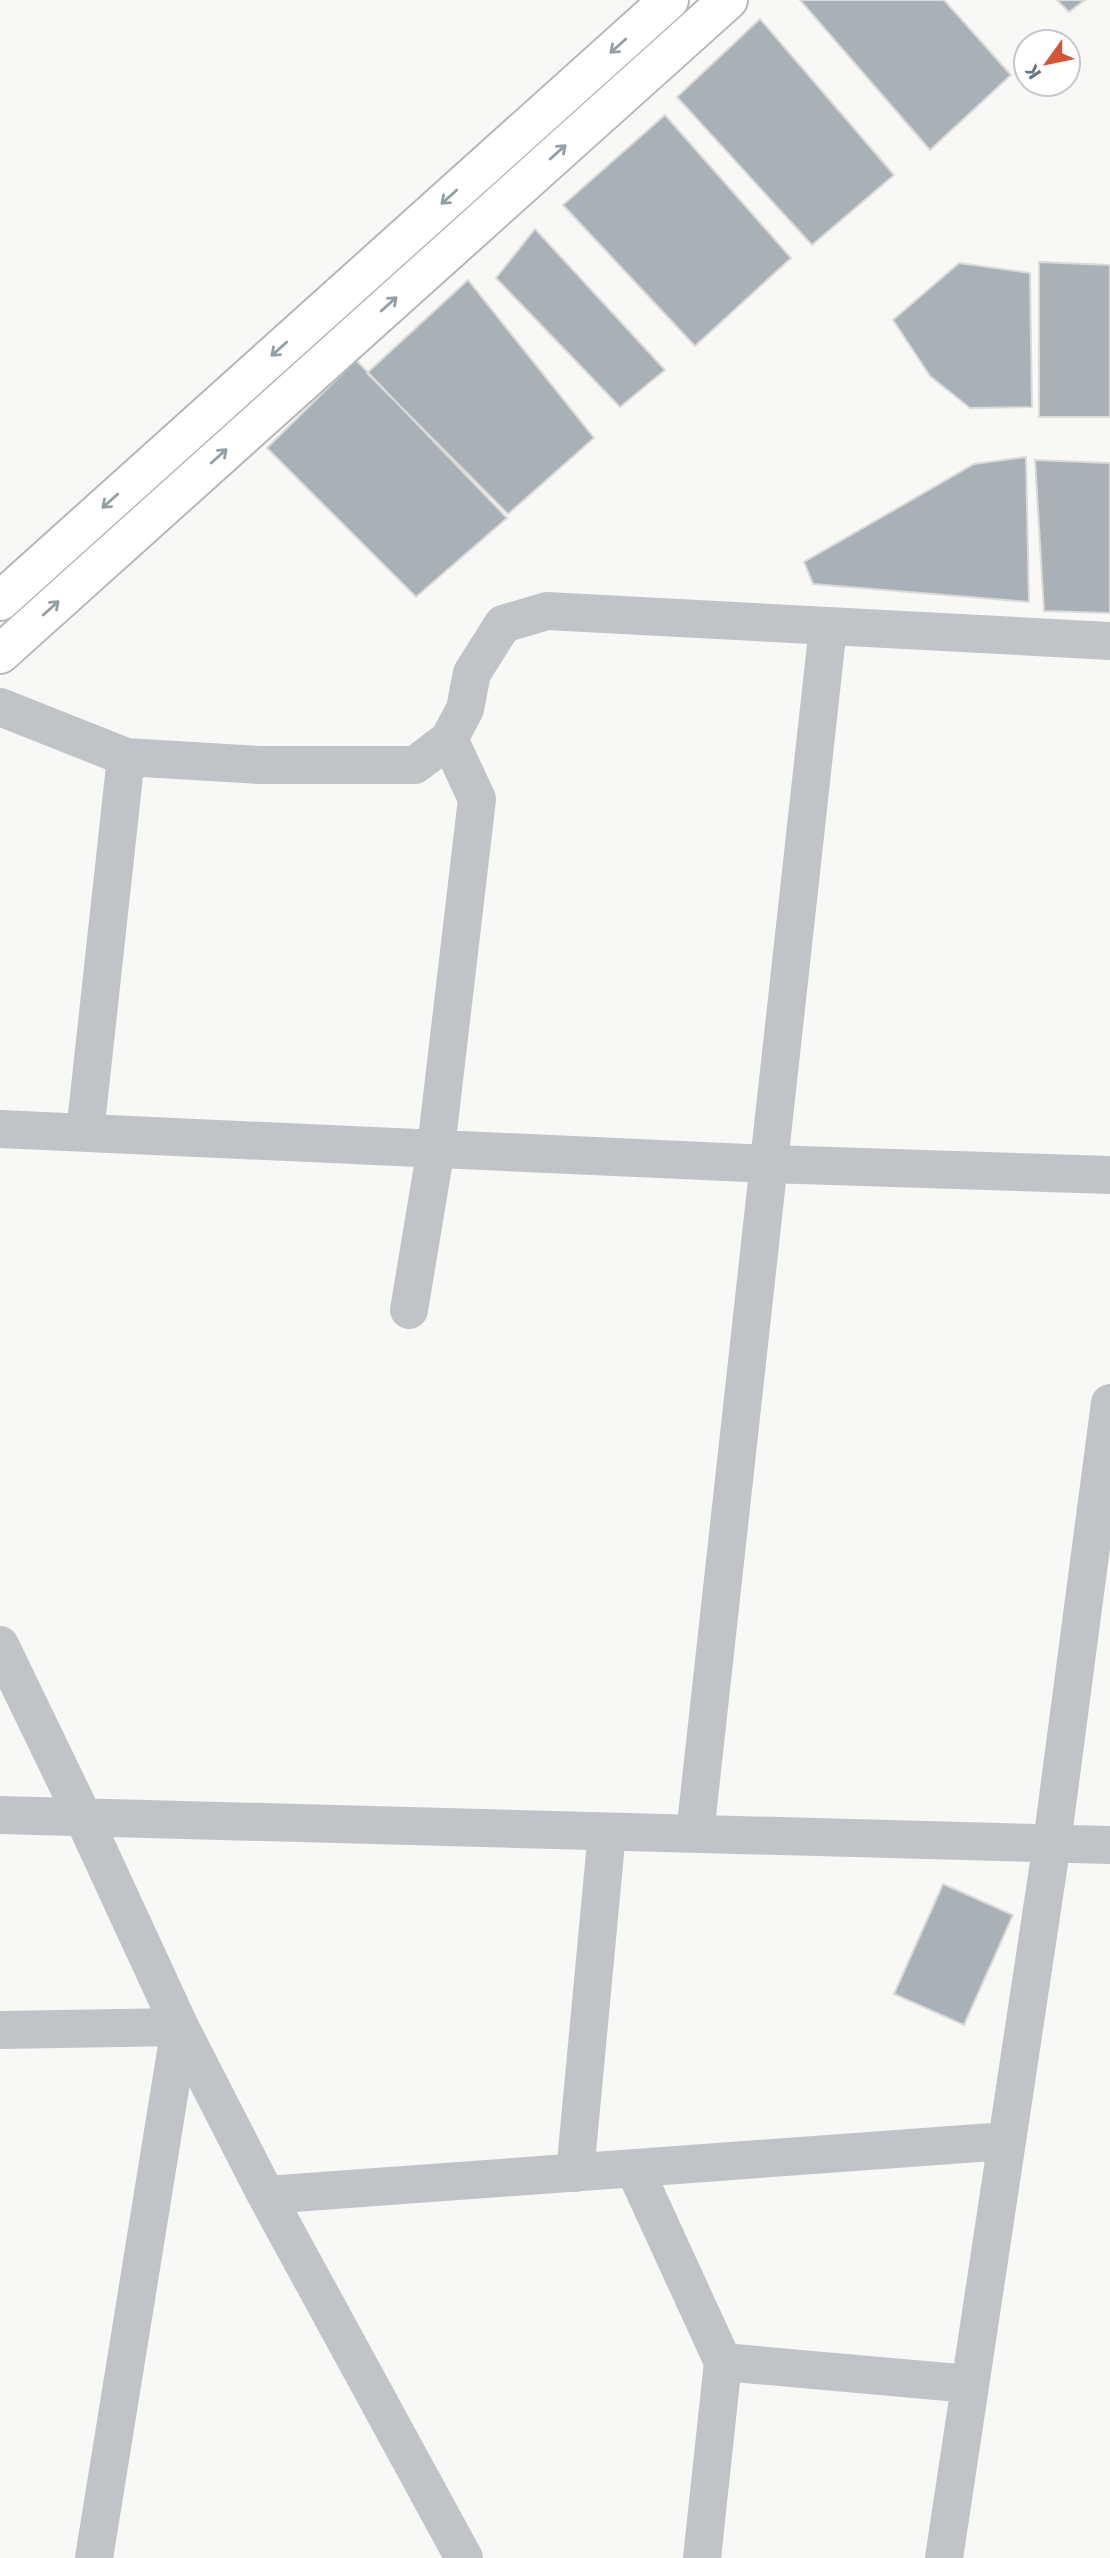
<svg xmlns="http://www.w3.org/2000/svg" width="1110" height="2558" viewBox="0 0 1110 2558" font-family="'Fira Sans',sans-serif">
	<rect width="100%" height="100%" fill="#f8f8f6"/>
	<!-- building -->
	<path fill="#aab1b6" stroke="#dadad8" stroke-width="2" d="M 800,0 L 944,0 L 1011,75 L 930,150 Z
		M 1057,0 L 1085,0 L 1069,12 Z
		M 760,19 L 894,175 L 812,245 L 677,97 Z
		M 665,115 L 791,258 L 695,346 L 563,205 Z
		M 535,229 L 665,370 L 620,407 L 496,278 Z
		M 1039,262 L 1110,265 L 1110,417 L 1039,417 Z
		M 959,263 L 1030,273 L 1032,407 L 970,408 L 930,376 L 893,320 Z
		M 468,280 L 594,438 L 508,514 L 367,373 Z
		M 356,360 L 507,518 L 416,597 L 267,448 Z
		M 1026,457 L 1029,602 L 813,584 L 804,562 L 974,464 Z
		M 1035,460 L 1110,463 L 1110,613 L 1044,611 Z
		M 943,1884 L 1013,1915 L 964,2025 L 894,1994 Z"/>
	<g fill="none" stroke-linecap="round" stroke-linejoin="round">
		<!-- secondary casing -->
		<g stroke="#b2b8bc" stroke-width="42">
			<path id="secondary" d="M 0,601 L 669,0
				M 0,654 L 728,0"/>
		</g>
		<!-- minor -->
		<path stroke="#c0c4c7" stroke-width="38" d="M 0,707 L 126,757 L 259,765 L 415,765 L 449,739 L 465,709 L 472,673 L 503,624 L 547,611 L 1110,641
			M 0,1129 L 769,1164 L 1110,1175
			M 85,1133 L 126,757
			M 409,1310 L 436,1148 L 477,799 L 449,739
			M 0,1645 L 84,1819 L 180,2027 L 266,2195 L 464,2558
			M 0,1815 L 1110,1845
			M 695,1834 L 828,627
			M 0,2030 L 180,2027 L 94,2558
			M 634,2168 L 723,2362 L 702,2558
			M 575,2173 L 607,1832
			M 266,2195 L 1006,2141
			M 723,2362 L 970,2384
			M 944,2558 L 1052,1843 L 1110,1403"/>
		<!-- secondary -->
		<use href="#secondary" stroke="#fff" stroke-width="38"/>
	</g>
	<!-- one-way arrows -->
	<defs><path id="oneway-shaft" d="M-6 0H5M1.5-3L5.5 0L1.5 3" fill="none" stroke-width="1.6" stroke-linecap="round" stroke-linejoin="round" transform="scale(1.75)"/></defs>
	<g stroke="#949ea5">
		<use href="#oneway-shaft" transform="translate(618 46) rotate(138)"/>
		<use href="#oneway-shaft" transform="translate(558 152) rotate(-42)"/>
		<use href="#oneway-shaft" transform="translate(449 197) rotate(138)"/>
		<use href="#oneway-shaft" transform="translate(389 304) rotate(-42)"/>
		<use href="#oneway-shaft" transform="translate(279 349) rotate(138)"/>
		<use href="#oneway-shaft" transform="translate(219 456) rotate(-42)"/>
		<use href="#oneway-shaft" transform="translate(110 501) rotate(138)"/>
		<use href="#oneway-shaft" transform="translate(51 608) rotate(-42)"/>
	</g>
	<!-- north arrow -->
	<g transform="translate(1047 63) rotate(237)"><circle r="33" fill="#ffffff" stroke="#c2c8cc" stroke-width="2"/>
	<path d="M0-5L12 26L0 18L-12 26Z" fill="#d75337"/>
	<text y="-10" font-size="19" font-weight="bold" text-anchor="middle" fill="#66757f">K</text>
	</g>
</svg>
